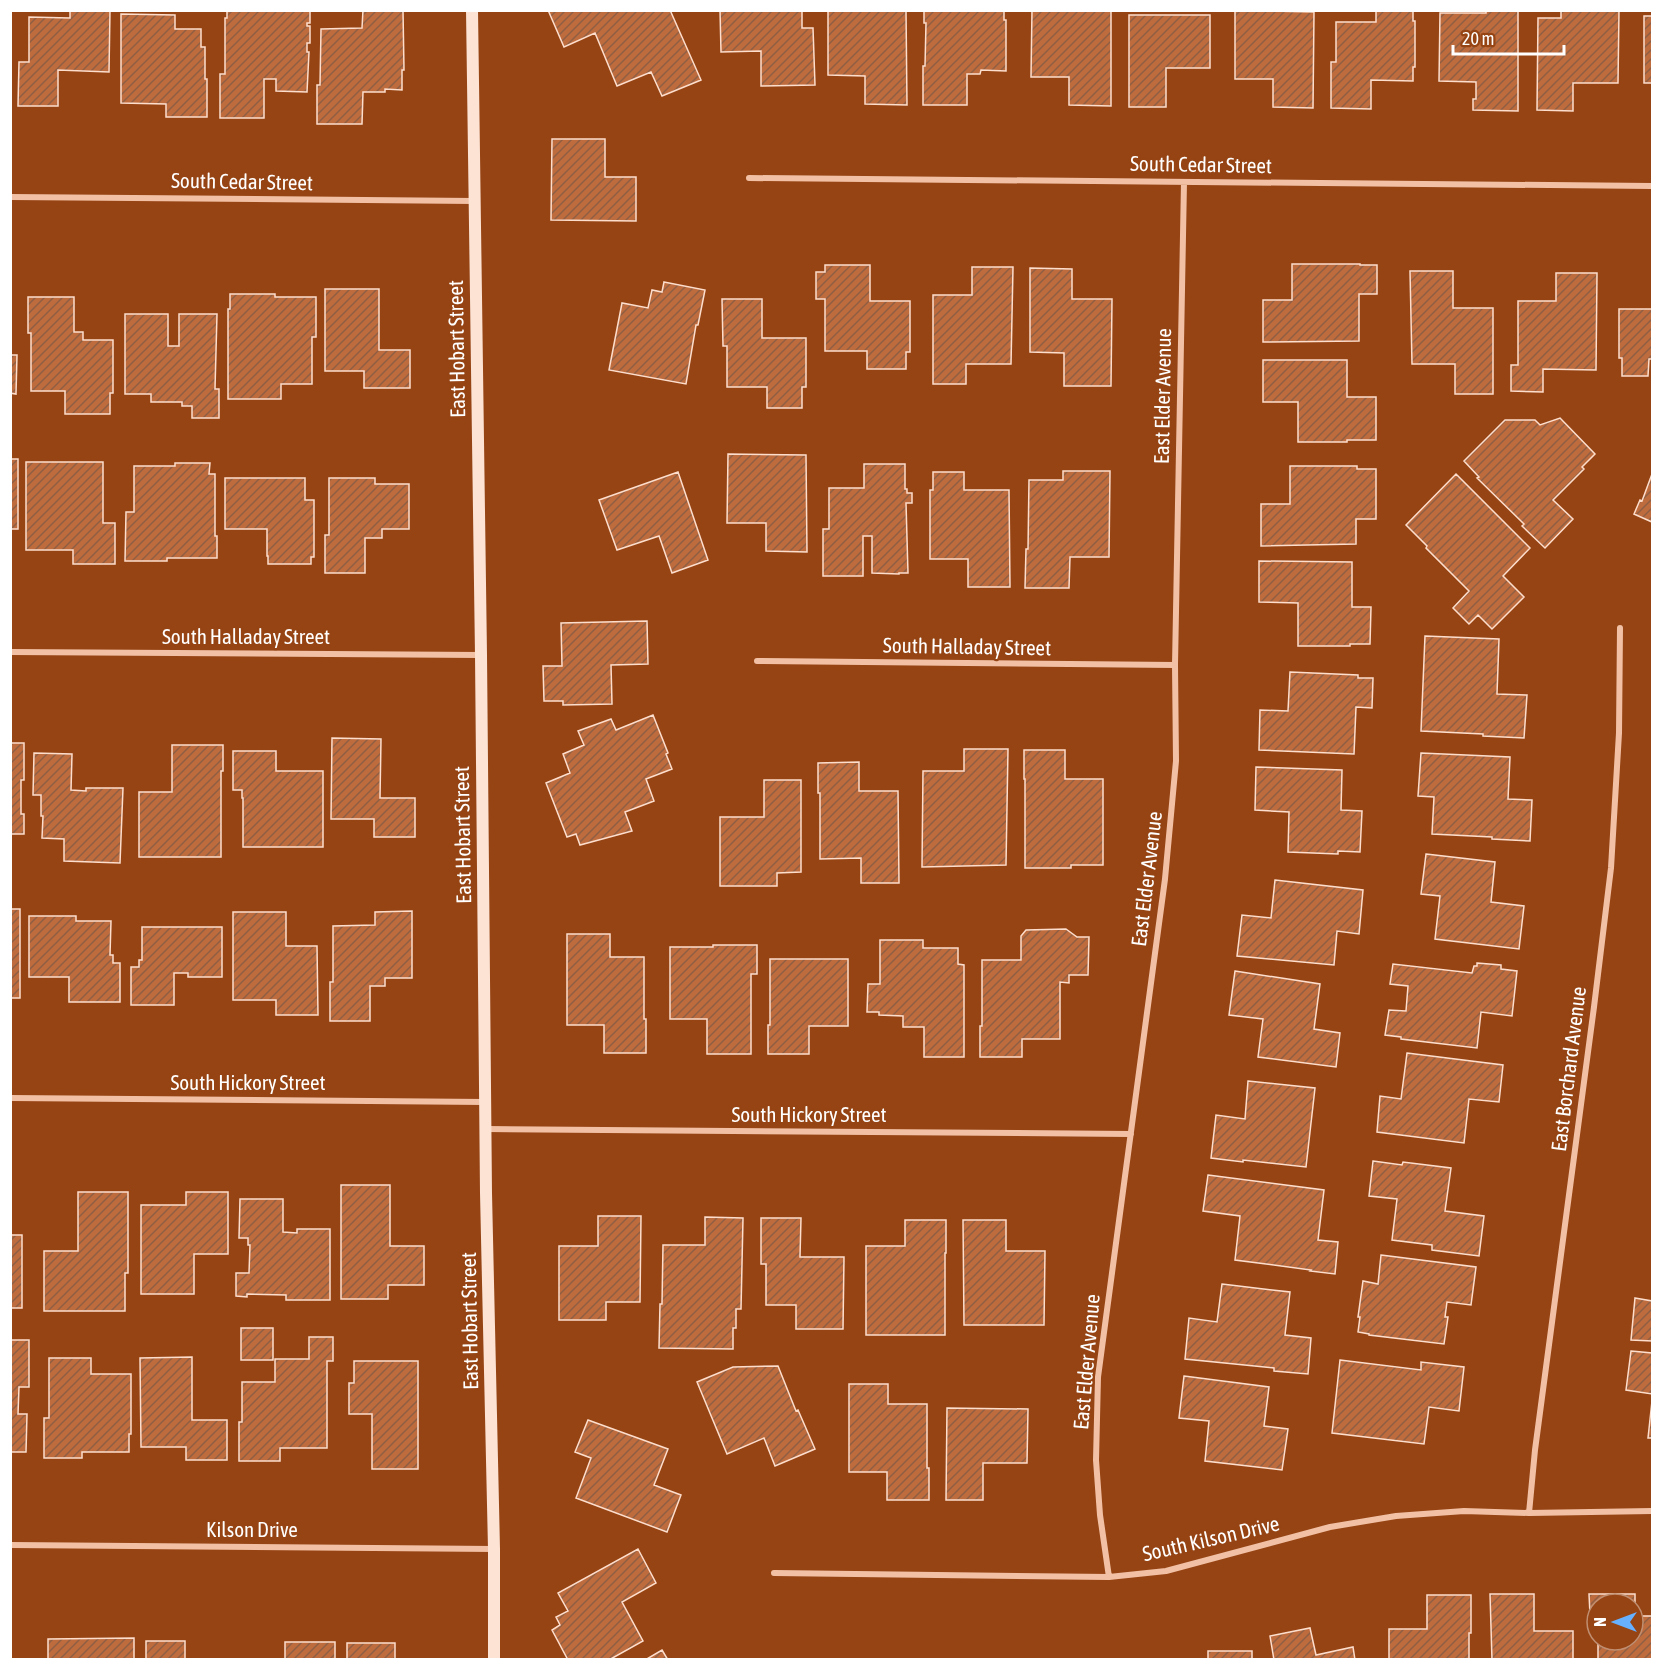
<svg xmlns="http://www.w3.org/2000/svg" width="1663" height="1670" viewBox="0 0 1663 1670" font-family="'Asap Condensed',sans-serif">
	<defs>
		<pattern id="building-hatch" width="6" height="6" patternUnits="userSpaceOnUse" patternTransform="scale(1.5)"><rect width="6" height="6" fill="#be6b3d"/><path d="M-1 1l2-2M0 6l6-6M5 7l2-2" fill="none" stroke="#905f43"/></pattern>
	</defs>
	<rect width="100%" height="100%" fill="#964414"/>
	<!-- building -->
	<path fill="url(#building-hatch)" stroke="#fddecd" stroke-width="1.5" d="M 70,10 L 110,10 L 109,72 L 58,70 L 58,106 L 18,106 L 19,62 L 29,62 L 29,17 L 70,18 Z
		M 227,10 L 310,10 L 310,23 L 307,23 L 307,26 L 310,26 L 310,43 L 307,43 L 307,52 L 309,52 L 307,92 L 276,91 L 276,79 L 264,79 L 264,118 L 220,118 L 220,74 L 225,74 L 225,18 L 227,18 Z
		M 363,10 L 403,10 L 404,70 L 402,70 L 402,90 L 385,89 L 385,92 L 363,92 L 362,124 L 317,124 L 317,85 L 320,85 L 321,29 L 362,28 Z
		M 548,10 L 670,10 L 701,80 L 662,96 L 651,72 L 617,86 L 595,33 L 564,47 Z
		M 720,10 L 802,10 L 802,28 L 813,28 L 815,85 L 761,86 L 761,51 L 721,52 Z
		M 828,10 L 906,10 L 907,105 L 865,104 L 865,76 L 828,75 Z
		M 924,10 L 1004,10 L 1004,20 L 1006,20 L 1006,71 L 981,70 L 980,74 L 967,74 L 967,105 L 923,105 L 923,66 L 925,66 L 926,23 L 924,23 Z
		M 1032,10 L 1111,10 L 1111,106 L 1069,105 L 1069,77 L 1031,77 Z
		M 1235,10 L 1314,12 L 1313,108 L 1273,107 L 1273,79 L 1235,79 Z
		M 1376,10 L 1413,10 L 1413,21 L 1415,21 L 1415,67 L 1413,67 L 1413,81 L 1371,80 L 1371,109 L 1331,108 L 1331,62 L 1336,62 L 1336,22 L 1376,22 Z
		M 1486,10 L 1518,10 L 1518,111 L 1473,110 L 1473,99 L 1476,99 L 1476,82 L 1439,81 L 1440,13 L 1486,13 Z
		M 1561,10 L 1619,10 L 1618,83 L 1573,83 L 1573,111 L 1537,110 L 1538,18 L 1561,18 Z
		M 121,14 L 175,15 L 175,29 L 201,29 L 201,47 L 205,47 L 205,79 L 207,79 L 207,117 L 166,117 L 166,104 L 121,103 Z
		M 1129,15 L 1210,15 L 1210,68 L 1166,68 L 1166,107 L 1129,107 Z
		M 1644,16 L 1652,16 L 1652,83 L 1644,83 Z
		M 552,139 L 605,139 L 605,177 L 636,177 L 636,221 L 551,220 Z
		M 1292,264 L 1360,264 L 1360,265 L 1377,265 L 1377,294 L 1359,294 L 1359,341 L 1263,342 L 1263,300 L 1292,300 Z
		M 825,265 L 870,265 L 870,301 L 910,301 L 910,352 L 906,352 L 906,369 L 867,369 L 867,351 L 825,351 L 825,299 L 816,299 L 816,272 L 825,272 Z
		M 972,267 L 1013,267 L 1011,364 L 966,364 L 966,384 L 933,384 L 933,295 L 972,295 Z
		M 1030,268 L 1072,269 L 1072,299 L 1112,299 L 1111,386 L 1064,386 L 1064,353 L 1030,352 Z
		M 1410,271 L 1453,271 L 1453,308 L 1493,308 L 1493,394 L 1455,394 L 1455,364 L 1412,364 Z
		M 1556,273 L 1597,273 L 1596,370 L 1543,369 L 1543,392 L 1511,391 L 1511,365 L 1518,365 L 1518,301 L 1556,301 Z
		M 664,282 L 705,290 L 698,325 L 696,325 L 686,384 L 609,370 L 622,303 L 648,308 L 652,290 L 662,292 Z
		M 325,289 L 379,289 L 379,350 L 410,350 L 410,388 L 364,388 L 364,371 L 325,371 Z
		M 230,294 L 275,294 L 275,297 L 316,297 L 316,337 L 312,337 L 312,384 L 281,384 L 281,399 L 228,399 L 228,309 L 230,309 Z
		M 28,297 L 74,297 L 74,332 L 83,332 L 83,340 L 113,340 L 113,393 L 110,393 L 110,414 L 65,414 L 65,391 L 31,391 L 31,333 L 28,333 Z
		M 722,299 L 762,299 L 762,338 L 806,338 L 806,387 L 802,387 L 802,408 L 767,408 L 767,387 L 727,387 L 727,346 L 723,346 Z
		M 1619,309 L 1652,309 L 1652,359 L 1649,359 L 1648,376 L 1622,376 L 1622,358 L 1619,358 Z
		M 125,314 L 168,314 L 168,346 L 179,346 L 179,314 L 217,314 L 215,389 L 219,389 L 219,418 L 192,418 L 192,406 L 182,406 L 182,402 L 151,402 L 151,394 L 125,394 Z
		M 10,355 L 17,355 L 16,394 L 10,393 Z
		M 1263,360 L 1347,360 L 1347,397 L 1376,397 L 1376,440 L 1347,440 L 1347,442 L 1298,442 L 1298,402 L 1263,402 Z
		M 1560,418 L 1595,454 L 1582,467 L 1584,469 L 1553,500 L 1573,519 L 1545,548 L 1522,526 L 1524,524 L 1477,478 L 1479,477 L 1464,461 L 1505,420 L 1535,420 L 1540,425 Z
		M 728,454 L 806,455 L 807,552 L 766,551 L 766,523 L 727,523 Z
		M 10,459 L 18,459 L 18,529 L 10,529 Z
		M 26,462 L 103,462 L 103,523 L 115,523 L 115,564 L 73,564 L 73,550 L 26,550 Z
		M 175,463 L 210,463 L 209,474 L 215,474 L 215,536 L 217,536 L 217,558 L 167,558 L 167,561 L 125,561 L 126,512 L 134,512 L 134,466 L 175,466 Z
		M 864,464 L 905,464 L 905,489 L 907,489 L 907,493 L 912,493 L 912,503 L 906,503 L 908,573 L 899,573 L 899,574 L 872,573 L 872,536 L 863,536 L 863,576 L 823,576 L 823,529 L 829,529 L 829,488 L 864,488 Z
		M 1290,466 L 1357,466 L 1357,469 L 1376,469 L 1376,519 L 1356,519 L 1356,544 L 1261,546 L 1261,504 L 1290,504 Z
		M 1063,471 L 1110,471 L 1109,557 L 1070,557 L 1069,588 L 1025,588 L 1026,549 L 1028,549 L 1029,480 L 1063,480 Z
		M 678,472 L 708,560 L 672,573 L 659,536 L 617,550 L 599,500 Z
		M 933,472 L 964,472 L 964,490 L 1009,490 L 1010,587 L 968,587 L 968,559 L 930,559 L 930,490 L 933,490 Z
		M 1456,474 L 1530,548 L 1503,576 L 1524,597 L 1492,629 L 1478,615 L 1469,624 L 1453,608 L 1469,591 L 1426,548 L 1427,546 L 1406,525 Z
		M 1652,474 L 1652,522 L 1634,514 L 1640,500 L 1642,501 Z
		M 225,478 L 305,478 L 305,500 L 314,500 L 314,557 L 311,557 L 311,564 L 268,564 L 268,556 L 267,556 L 267,529 L 225,529 Z
		M 329,478 L 375,478 L 375,484 L 409,484 L 409,529 L 382,529 L 382,538 L 365,538 L 365,573 L 325,573 L 325,535 L 329,535 Z
		M 1259,561 L 1352,562 L 1352,607 L 1371,607 L 1370,644 L 1350,644 L 1350,646 L 1298,646 L 1298,603 L 1259,602 Z
		M 647,621 L 648,664 L 611,665 L 612,704 L 563,705 L 563,701 L 544,701 L 543,666 L 562,666 L 561,623 Z
		M 1425,636 L 1499,639 L 1497,694 L 1527,695 L 1524,738 L 1483,736 L 1483,734 L 1421,731 Z
		M 1290,672 L 1358,675 L 1358,678 L 1373,678 L 1372,708 L 1356,707 L 1354,754 L 1259,750 L 1260,710 L 1288,711 Z
		M 653,715 L 668,753 L 666,754 L 672,769 L 646,779 L 654,801 L 625,812 L 632,831 L 580,845 L 576,834 L 567,837 L 546,783 L 570,773 L 563,754 L 584,745 L 578,731 L 611,719 L 616,730 Z
		M 332,738 L 381,739 L 380,798 L 415,798 L 415,837 L 374,837 L 374,819 L 331,819 Z
		M 10,743 L 24,743 L 24,780 L 21,780 L 21,814 L 24,814 L 24,834 L 10,834 Z
		M 172,745 L 223,745 L 223,771 L 221,771 L 221,857 L 139,857 L 139,792 L 172,792 Z
		M 964,749 L 1008,749 L 1006,865 L 922,867 L 923,771 L 964,771 Z
		M 1024,750 L 1065,750 L 1065,779 L 1103,779 L 1103,865 L 1071,865 L 1071,868 L 1025,868 L 1025,779 L 1024,779 Z
		M 233,751 L 276,751 L 276,771 L 323,771 L 323,847 L 243,847 L 243,798 L 242,798 L 242,790 L 233,790 Z
		M 34,753 L 72,754 L 71,790 L 86,791 L 86,788 L 123,788 L 120,863 L 64,861 L 64,839 L 42,838 L 43,816 L 41,816 L 41,795 L 33,795 Z
		M 1421,753 L 1510,757 L 1508,799 L 1532,800 L 1530,841 L 1492,839 L 1492,837 L 1432,834 L 1434,797 L 1418,796 Z
		M 859,762 L 859,791 L 898,791 L 899,883 L 861,883 L 861,858 L 820,859 L 820,793 L 818,793 L 818,763 Z
		M 1256,767 L 1342,770 L 1341,810 L 1362,811 L 1360,852 L 1338,851 L 1338,854 L 1288,852 L 1289,812 L 1255,810 Z
		M 764,780 L 801,780 L 801,872 L 777,873 L 777,886 L 720,886 L 720,817 L 764,817 Z
		M 1426,854 L 1495,862 L 1491,902 L 1524,906 L 1519,949 L 1435,939 L 1440,896 L 1421,894 Z
		M 1275,880 L 1363,890 L 1359,934 L 1337,931 L 1334,965 L 1237,956 L 1242,915 L 1271,918 Z
		M 10,909 L 20,909 L 20,998 L 10,998 Z
		M 412,911 L 412,978 L 385,978 L 385,986 L 370,986 L 370,1021 L 330,1021 L 330,982 L 333,982 L 333,926 L 375,925 L 375,912 Z
		M 233,912 L 286,912 L 286,946 L 317,946 L 318,1015 L 276,1015 L 276,1000 L 233,1000 Z
		M 29,916 L 76,916 L 76,921 L 111,921 L 110,955 L 113,955 L 113,963 L 120,963 L 120,1002 L 69,1002 L 69,977 L 29,977 Z
		M 142,927 L 222,927 L 222,977 L 188,977 L 188,973 L 174,973 L 174,1005 L 131,1005 L 131,967 L 139,967 L 139,960 L 142,960 Z
		M 1066,929 L 1077,937 L 1089,937 L 1088,975 L 1069,975 L 1069,983 L 1060,982 L 1060,1039 L 1022,1039 L 1022,1057 L 980,1057 L 980,1026 L 982,1026 L 982,960 L 1021,960 L 1021,936 L 1026,930 Z
		M 567,934 L 610,934 L 610,957 L 644,957 L 644,1019 L 646,1019 L 646,1053 L 604,1053 L 604,1025 L 567,1025 Z
		M 880,940 L 923,940 L 923,948 L 958,948 L 958,964 L 964,965 L 964,1057 L 924,1057 L 924,1027 L 903,1027 L 903,1016 L 879,1015 L 879,1012 L 867,1012 L 868,984 L 880,984 Z
		M 713,945 L 757,945 L 757,974 L 751,974 L 751,1054 L 707,1054 L 707,1019 L 670,1019 L 670,947 L 713,947 Z
		M 770,959 L 848,959 L 848,1026 L 809,1026 L 809,1054 L 768,1054 L 768,1025 L 770,1025 Z
		M 1477,963 L 1501,965 L 1501,969 L 1517,971 L 1512,1016 L 1481,1012 L 1477,1048 L 1401,1039 L 1401,1037 L 1385,1035 L 1389,1010 L 1406,1011 L 1408,986 L 1390,984 L 1393,964 L 1472,973 L 1474,966 L 1477,966 Z
		M 1235,971 L 1320,984 L 1314,1029 L 1340,1033 L 1336,1067 L 1258,1057 L 1263,1019 L 1229,1015 Z
		M 1407,1053 L 1503,1065 L 1499,1102 L 1469,1099 L 1464,1143 L 1377,1132 L 1380,1096 L 1401,1099 Z
		M 1248,1081 L 1315,1088 L 1306,1167 L 1243,1160 L 1243,1162 L 1211,1158 L 1216,1115 L 1245,1119 Z
		M 1373,1161 L 1402,1165 L 1403,1162 L 1451,1168 L 1445,1211 L 1484,1216 L 1479,1256 L 1432,1250 L 1432,1245 L 1392,1240 L 1397,1199 L 1369,1196 Z
		M 1208,1175 L 1324,1190 L 1318,1240 L 1338,1242 L 1335,1274 L 1310,1271 L 1311,1270 L 1235,1260 L 1240,1216 L 1203,1211 Z
		M 341,1185 L 390,1185 L 390,1246 L 424,1246 L 424,1285 L 388,1285 L 388,1299 L 341,1299 Z
		M 78,1192 L 128,1192 L 128,1273 L 125,1273 L 125,1311 L 44,1311 L 44,1251 L 78,1251 Z
		M 186,1192 L 228,1192 L 228,1254 L 194,1254 L 194,1294 L 141,1294 L 141,1205 L 186,1205 Z
		M 240,1199 L 283,1199 L 283,1232 L 297,1233 L 297,1229 L 330,1229 L 330,1300 L 286,1300 L 286,1295 L 247,1294 L 247,1297 L 236,1296 L 236,1273 L 249,1273 L 250,1245 L 248,1245 L 248,1238 L 239,1238 Z
		M 598,1216 L 641,1216 L 640,1302 L 606,1302 L 606,1320 L 559,1320 L 559,1246 L 598,1246 Z
		M 705,1217 L 743,1218 L 741,1309 L 736,1309 L 736,1328 L 733,1328 L 733,1349 L 659,1348 L 660,1304 L 662,1304 L 663,1245 L 705,1245 Z
		M 761,1218 L 801,1218 L 800,1257 L 844,1257 L 843,1329 L 796,1329 L 796,1305 L 766,1305 L 766,1264 L 761,1264 Z
		M 905,1220 L 946,1220 L 946,1253 L 945,1253 L 945,1335 L 866,1335 L 866,1246 L 905,1246 Z
		M 963,1220 L 1006,1220 L 1006,1251 L 1045,1251 L 1044,1325 L 964,1325 Z
		M 10,1235 L 22,1235 L 22,1308 L 10,1308 Z
		M 1381,1255 L 1476,1267 L 1471,1305 L 1447,1302 L 1445,1317 L 1448,1317 L 1444,1344 L 1369,1335 L 1369,1334 L 1358,1332 L 1360,1317 L 1358,1317 L 1363,1281 L 1378,1284 Z
		M 1222,1284 L 1290,1292 L 1285,1335 L 1311,1338 L 1308,1374 L 1274,1371 L 1274,1368 L 1185,1359 L 1189,1318 L 1217,1322 Z
		M 1635,1298 L 1652,1301 L 1652,1341 L 1631,1340 Z
		M 241,1328 L 273,1328 L 273,1360 L 241,1360 Z
		M 309,1337 L 333,1337 L 333,1361 L 327,1361 L 327,1448 L 280,1448 L 280,1461 L 239,1461 L 239,1422 L 242,1422 L 242,1382 L 275,1382 L 275,1359 L 309,1359 Z
		M 10,1340 L 29,1340 L 29,1387 L 19,1387 L 18,1414 L 27,1414 L 26,1452 L 10,1452 Z
		M 1631,1351 L 1652,1353 L 1652,1394 L 1626,1390 Z
		M 192,1357 L 192,1420 L 227,1420 L 227,1460 L 186,1460 L 186,1447 L 141,1447 L 140,1358 Z
		M 49,1358 L 91,1358 L 91,1374 L 131,1374 L 131,1434 L 129,1434 L 129,1452 L 82,1452 L 82,1458 L 44,1458 L 44,1418 L 49,1418 Z
		M 1340,1360 L 1421,1370 L 1421,1362 L 1464,1367 L 1459,1411 L 1429,1407 L 1424,1444 L 1332,1433 Z
		M 354,1361 L 418,1361 L 418,1469 L 372,1469 L 372,1414 L 349,1414 L 349,1383 L 354,1383 Z
		M 778,1366 L 796,1411 L 798,1410 L 815,1449 L 775,1466 L 764,1438 L 727,1454 L 697,1382 L 733,1367 Z
		M 1184,1376 L 1269,1387 L 1264,1426 L 1288,1429 L 1282,1470 L 1205,1461 L 1209,1421 L 1179,1418 Z
		M 849,1384 L 888,1384 L 888,1404 L 927,1404 L 927,1468 L 929,1468 L 929,1500 L 887,1500 L 887,1472 L 849,1472 Z
		M 1652,1401 L 1652,1438 L 1648,1438 Z
		M 947,1408 L 1028,1409 L 1027,1463 L 983,1463 L 983,1500 L 946,1500 Z
		M 588,1420 L 668,1449 L 654,1485 L 681,1495 L 667,1532 L 576,1498 L 591,1458 L 575,1452 Z
		M 638,1549 L 656,1583 L 622,1602 L 643,1641 L 609,1660 L 568,1660 L 552,1630 L 560,1625 L 556,1617 L 568,1611 L 558,1593 Z
		M 1490,1594 L 1534,1594 L 1534,1631 L 1573,1631 L 1573,1660 L 1492,1660 Z
		M 1589,1594 L 1635,1594 L 1635,1616 L 1652,1616 L 1652,1660 L 1598,1660 L 1598,1640 L 1633,1640 L 1633,1604 L 1597,1604 L 1597,1635 L 1591,1635 Z
		M 1427,1595 L 1471,1595 L 1471,1633 L 1469,1633 L 1469,1660 L 1389,1660 L 1389,1629 L 1427,1629 Z
		M 1310,1628 L 1316,1655 L 1353,1647 L 1355,1660 L 1274,1660 L 1270,1636 Z
		M 134,1638 L 134,1660 L 48,1660 L 48,1639 Z
		M 146,1641 L 185,1641 L 185,1660 L 146,1660 Z
		M 285,1642 L 335,1642 L 335,1660 L 285,1660 Z
		M 347,1643 L 395,1643 L 395,1660 L 347,1660 Z
		M 662,1650 L 668,1660 L 645,1660 Z
		M 1208,1651 L 1252,1651 L 1252,1660 L 1208,1660 Z"/>
	<g fill="none" stroke-linecap="round" stroke-linejoin="round">
		<!-- street -->
		<path stroke="#f2c1a5" stroke-width="6" d="M 749,178 L 1652,186
			M 10,197 L 474,201
			M 10,652 L 481,655
			M 757,661 L 1175,665
			M 10,1098 L 485,1102
			M 486,1129 L 1131,1134
			M 1529,1513 L 1535,1450 L 1594,1007 L 1611,868 L 1619,733 L 1620,628
			M 10,1545 L 494,1549
			M 774,1573 L 1109,1577 L 1166,1571 L 1330,1527 L 1396,1516 L 1464,1511 L 1529,1513 L 1652,1511
			M 1109,1577 L 1100,1515 L 1096,1460 L 1098,1377 L 1165,879 L 1176,761 L 1175,665 L 1184,182"/>
		<!-- secondary -->
		<path stroke="#fce3d4" stroke-width="12" d="M 472,10 L 481,655 L 486,1193 L 494,1549 L 494,1660"/>
	</g>
	<g text-anchor="middle" stroke-width="4.5" stroke-linejoin="round" paint-order="stroke">
		<!-- street labels -->
		<g font-size="21" fill="#fff" stroke="#964414">
			<text transform="translate(1201 165) rotate(1)" y="7">South Cedar Street</text>
			<text transform="translate(242 182) rotate(1)" y="7">South Cedar Street</text>
			<text transform="translate(457 349) rotate(-91)" y="7">East Hobart Street</text>
			<text transform="translate(1163 396) rotate(-89)" y="7">East Elder Avenue</text>
			<text x="246" y="644">South Halladay Street</text>
			<text transform="translate(967 647) rotate(1)" y="7">South Halladay Street</text>
			<text transform="translate(463 835) rotate(-91)" y="7">East Hobart Street</text>
			<text transform="translate(1147 879) rotate(-83)" y="7">East Elder Avenue</text>
			<text transform="translate(1569 1069) rotate(-83)" y="7">East Borchard Avenue</text>
			<text x="248" y="1090">South Hickory Street</text>
			<text x="809" y="1122">South Hickory Street</text>
			<text transform="translate(470 1321) rotate(-91)" y="7">East Hobart Street</text>
			<text transform="translate(1087 1362) rotate(-85)" y="7">East Elder Avenue</text>
			<text x="252" y="1537">Kilson Drive</text>
			<text transform="translate(1211 1539) rotate(-13)" y="7">South Kilson Drive</text>
		</g>
	</g>
	<!-- border -->
	<rect width="1663" height="1670" fill="none" stroke="#ffffff" stroke-width="24"/>
	<!-- north arrow -->
	<g transform="translate(1615 1622) rotate(270)"><circle r="28" fill="#964414" stroke="#c08f72" stroke-width="1.5"/>
	<path d="M0-4.5L10 22L0 15L-10 22Z" fill="#66b0ff"/>
	<text y="-9" font-size="16" font-weight="bold" text-anchor="middle" fill="#ffffff">N</text>
	</g>
	<!-- scale -->
	<path d="M1453 45v9h111v-9" fill="none" stroke="#ffffff" stroke-width="3"/>
	<text x="1462" y="45" font-size="18" fill="#ffffff" stroke="#964414" stroke-width="4.5" paint-order="stroke">20 m</text>
</svg>
